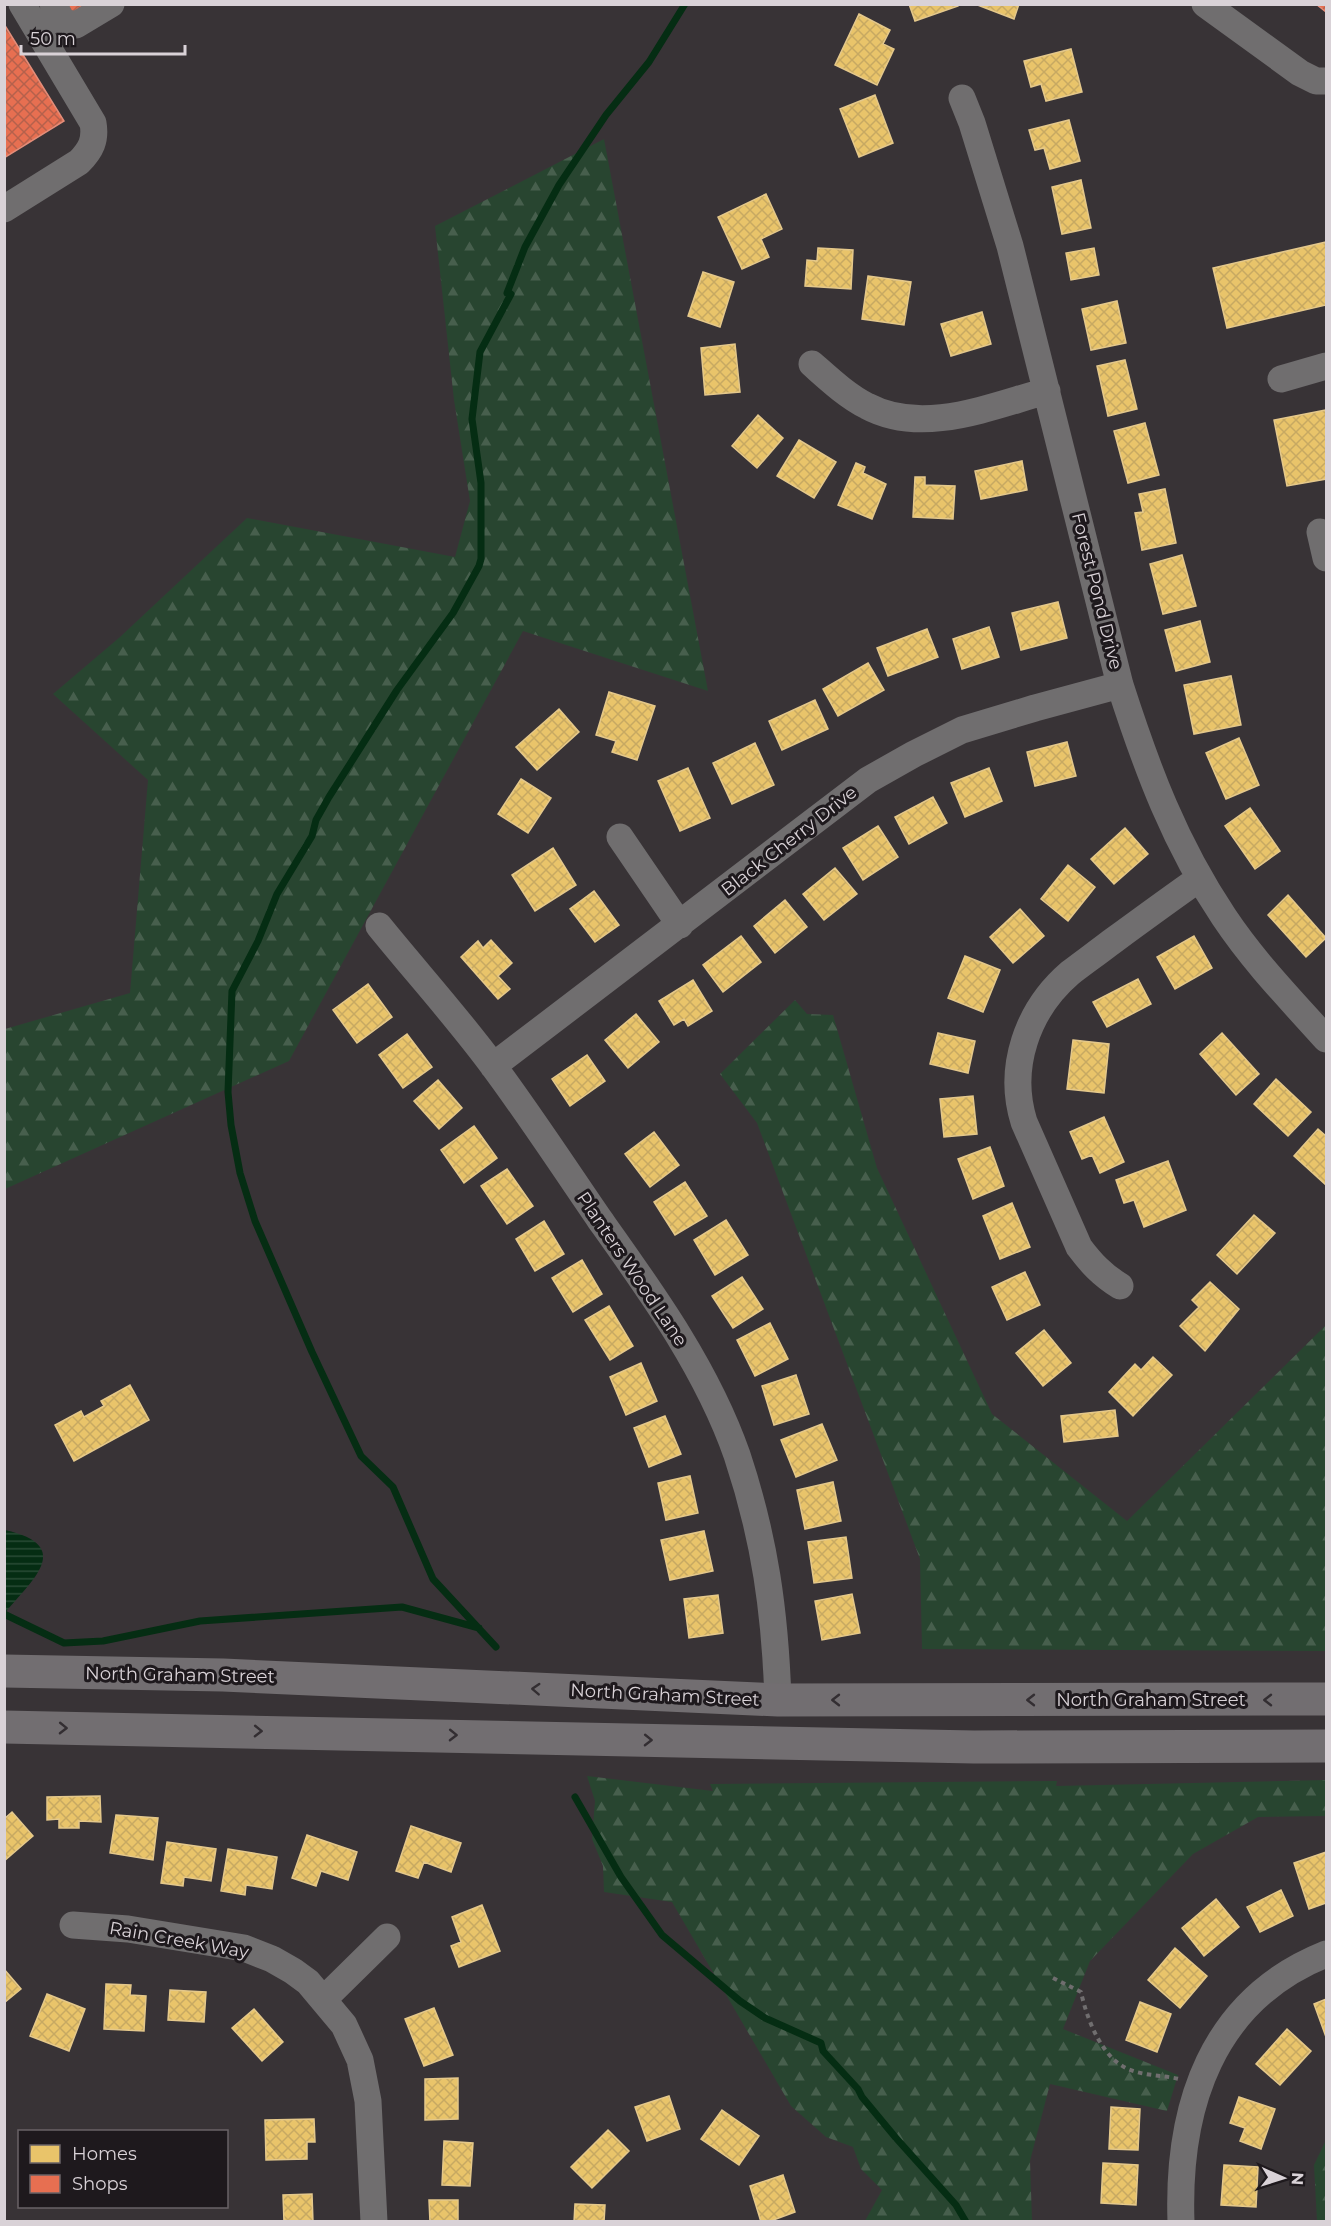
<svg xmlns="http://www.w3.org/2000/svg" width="1331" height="2226" viewBox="0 0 1331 2226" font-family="Montserrat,sans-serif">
	<defs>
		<pattern id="forest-firs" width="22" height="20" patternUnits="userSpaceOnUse" patternTransform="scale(1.5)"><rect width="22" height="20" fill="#284530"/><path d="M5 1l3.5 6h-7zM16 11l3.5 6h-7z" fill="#475f4d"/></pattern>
		<pattern id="water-rules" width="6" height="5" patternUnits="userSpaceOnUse" patternTransform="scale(1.5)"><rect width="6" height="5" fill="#052d13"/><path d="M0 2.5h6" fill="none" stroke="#294b35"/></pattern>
		<pattern id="homes-cross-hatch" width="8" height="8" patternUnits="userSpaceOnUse" patternTransform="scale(1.5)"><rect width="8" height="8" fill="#e9c46a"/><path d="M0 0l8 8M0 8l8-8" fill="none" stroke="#c7a962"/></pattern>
		<pattern id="shops-cross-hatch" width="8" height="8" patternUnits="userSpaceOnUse" patternTransform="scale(1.5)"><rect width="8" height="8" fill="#e76f51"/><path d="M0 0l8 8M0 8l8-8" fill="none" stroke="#b5614c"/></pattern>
	</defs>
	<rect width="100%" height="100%" fill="#383336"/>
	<!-- forest -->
	<path fill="url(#forest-firs)" d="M 604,139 L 708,691 L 523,631 L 289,1061 L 5,1189 L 5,1029 L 130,993 L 148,780 L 53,694 L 120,637 L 247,518 L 455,557 L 470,501 L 454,400 L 435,226 Z
		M 795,1000 L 807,1014 L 833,1015 L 877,1168 L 992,1414 L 1127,1521 L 1326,1325 L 1326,1651 L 922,1649 L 920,1559 L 757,1123 L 720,1074 Z
		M 587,1776 L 713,1791 L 710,1784 L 1057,1781 L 1056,1786 L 1326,1780 L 1326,1816 L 1258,1817 L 1193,1854 L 1090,1961 L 1063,2029 L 1178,2075 L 1167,2111 L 1050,2084 L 1030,2161 L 1032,2221 L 865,2221 L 882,2190 L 861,2169 L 853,2147 L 826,2137 L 791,2106 L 672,1902 L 604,1892 L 603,1866 L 592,1839 L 595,1801 Z
		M 1326,2140 L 1326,2221 L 1317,2221 L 1314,2165 Z"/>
	<!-- water -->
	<path fill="url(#water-rules)" d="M 5,1530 C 76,1546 31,1581 5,1613 Z"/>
	<!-- homes -->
	<path fill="url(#homes-cross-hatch)" stroke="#e4c88b" stroke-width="1.5" d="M 909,4 L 958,4 L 958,6 L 915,21 Z
		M 975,4 L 1019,4 L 1014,19 Z
		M 859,14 L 890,30 L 883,44 L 894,49 L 877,85 L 835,65 Z
		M 1071,49 L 1082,92 L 1046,101 L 1041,84 L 1031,87 L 1024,61 Z
		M 875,95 L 893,143 L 859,157 L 840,109 Z
		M 1069,120 L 1080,161 L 1050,169 L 1044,148 L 1035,150 L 1029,130 Z
		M 1081,180 L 1091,228 L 1062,234 L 1052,187 Z
		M 766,194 L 782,229 L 761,239 L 769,257 L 742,269 L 718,217 Z
		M 1326,242 L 1326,305 L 1227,328 L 1213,268 Z
		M 818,248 L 853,250 L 851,289 L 805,286 L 807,260 L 817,261 Z
		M 1094,248 L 1099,275 L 1071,280 L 1066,253 Z
		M 703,272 L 734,282 L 720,327 L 688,316 Z
		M 868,276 L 911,282 L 904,325 L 862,319 Z
		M 1117,301 L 1126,343 L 1091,350 L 1082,309 Z
		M 982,312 L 991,344 L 951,356 L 941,324 Z
		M 735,344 L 740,392 L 705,395 L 701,348 Z
		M 1125,360 L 1137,409 L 1108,416 L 1097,366 Z
		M 1326,410 L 1326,479 L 1287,486 L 1274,420 Z
		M 758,415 L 783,438 L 757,468 L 732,446 Z
		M 1145,423 L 1159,475 L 1128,483 L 1114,431 Z
		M 799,440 L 836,462 L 814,498 L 777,476 Z
		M 1022,461 L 1027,490 L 981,499 L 975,471 Z
		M 856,463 L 865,467 L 863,473 L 886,484 L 872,519 L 838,505 Z
		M 915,477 L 925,477 L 925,485 L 955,486 L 953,519 L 913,517 Z
		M 1165,489 L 1176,543 L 1142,550 L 1135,513 L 1143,512 L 1139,494 Z
		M 1182,555 L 1196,606 L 1163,614 L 1150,564 Z
		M 1058,602 L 1067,638 L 1021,650 L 1012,613 Z
		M 1200,621 L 1210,662 L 1176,671 L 1165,630 Z
		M 989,627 L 999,657 L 962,669 L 953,639 Z
		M 927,629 L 938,657 L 888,676 L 877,648 Z
		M 868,663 L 884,690 L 838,716 L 823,689 Z
		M 1231,676 L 1241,725 L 1194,734 L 1184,685 Z
		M 609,692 L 655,706 L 637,760 L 612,752 L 616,741 L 596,735 Z
		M 815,700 L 828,729 L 782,750 L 769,721 Z
		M 559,709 L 579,732 L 537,770 L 516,747 Z
		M 1239,738 L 1259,785 L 1226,799 L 1206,753 Z
		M 1067,742 L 1076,776 L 1035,786 L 1027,752 Z
		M 755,743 L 774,785 L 732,804 L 713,763 Z
		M 688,768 L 710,818 L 680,831 L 658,781 Z
		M 989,768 L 1002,801 L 965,817 L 951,783 Z
		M 521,779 L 551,798 L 528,833 L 498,814 Z
		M 933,797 L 947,823 L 909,844 L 895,817 Z
		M 1250,808 L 1280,851 L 1255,869 L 1225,826 Z
		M 878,826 L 898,857 L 863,880 L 843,848 Z
		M 1125,828 L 1148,854 L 1114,884 L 1091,859 Z
		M 553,848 L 576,885 L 535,911 L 512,875 Z
		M 1068,865 L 1095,887 L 1068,921 L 1041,899 Z
		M 835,868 L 857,894 L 824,920 L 803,894 Z
		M 594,891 L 619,925 L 595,942 L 570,909 Z
		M 1288,895 L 1326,938 L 1306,957 L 1268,915 Z
		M 785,900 L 807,927 L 775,953 L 754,926 Z
		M 1020,909 L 1044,936 L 1013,963 L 990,937 Z
		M 741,936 L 761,962 L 723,992 L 703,965 Z
		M 1194,936 L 1212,968 L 1175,989 L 1157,957 Z
		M 491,940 L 512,963 L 498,976 L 510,989 L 498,999 L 461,957 L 478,941 L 483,948 Z
		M 965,956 L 1000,970 L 983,1012 L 948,998 Z
		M 1138,979 L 1151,1004 L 1107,1027 L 1093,1002 Z
		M 693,980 L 712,1011 L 688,1026 L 684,1019 L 674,1025 L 659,1001 Z
		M 368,984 L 392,1017 L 357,1043 L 333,1010 Z
		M 636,1014 L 659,1042 L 628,1068 L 605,1040 Z
		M 938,1033 L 975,1041 L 968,1073 L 930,1064 Z
		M 1222,1033 L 1259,1074 L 1236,1095 L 1200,1054 Z
		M 407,1034 L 432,1067 L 403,1088 L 379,1055 Z
		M 1073,1040 L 1109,1044 L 1104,1093 L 1067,1089 Z
		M 587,1055 L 605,1081 L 570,1106 L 552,1079 Z
		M 1276,1079 L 1311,1112 L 1288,1136 L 1254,1104 Z
		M 438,1080 L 462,1108 L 439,1129 L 414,1101 Z
		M 973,1096 L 977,1134 L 944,1137 L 940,1099 Z
		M 1104,1117 L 1124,1162 L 1100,1173 L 1092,1155 L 1082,1159 L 1070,1132 Z
		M 474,1126 L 497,1158 L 464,1183 L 441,1150 Z
		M 1318,1129 L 1326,1136 L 1326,1185 L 1294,1156 Z
		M 654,1132 L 679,1165 L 650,1187 L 625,1154 Z
		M 990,1147 L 1004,1186 L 973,1199 L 958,1159 Z
		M 1168,1161 L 1186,1210 L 1144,1227 L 1134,1200 L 1124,1203 L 1116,1180 Z
		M 507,1169 L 533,1206 L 507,1224 L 481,1186 Z
		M 685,1182 L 707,1216 L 675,1235 L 654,1202 Z
		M 1012,1203 L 1030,1247 L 1000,1259 L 983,1216 Z
		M 1254,1215 L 1275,1233 L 1237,1274 L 1217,1255 Z
		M 726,1220 L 748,1255 L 715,1275 L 694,1240 Z
		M 544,1221 L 564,1254 L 535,1271 L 516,1239 Z
		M 582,1260 L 602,1294 L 573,1312 L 552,1278 Z
		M 1025,1272 L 1040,1305 L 1007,1320 L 992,1287 Z
		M 742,1277 L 763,1309 L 733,1328 L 712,1296 Z
		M 1210,1282 L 1239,1309 L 1205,1351 L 1180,1326 L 1199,1307 L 1192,1300 Z
		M 609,1306 L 633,1346 L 610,1360 L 585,1320 Z
		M 770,1323 L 788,1359 L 755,1376 L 737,1340 Z
		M 1044,1330 L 1071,1363 L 1043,1386 L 1016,1353 Z
		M 1153,1357 L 1172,1375 L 1133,1416 L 1109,1392 L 1135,1364 L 1141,1370 Z
		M 641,1363 L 657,1401 L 626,1415 L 610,1377 Z
		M 796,1375 L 809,1414 L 774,1425 L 762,1386 Z
		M 130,1385 L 149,1420 L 74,1461 L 55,1425 L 81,1411 L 84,1417 L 104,1406 L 101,1401 Z
		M 1115,1410 L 1118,1436 L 1064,1442 L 1061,1416 Z
		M 665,1416 L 681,1454 L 649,1467 L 634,1428 Z
		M 822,1424 L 837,1460 L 796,1477 L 781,1440 Z
		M 690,1476 L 698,1513 L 666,1520 L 658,1483 Z
		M 833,1482 L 841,1521 L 805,1529 L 797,1490 Z
		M 704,1531 L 713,1571 L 670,1580 L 661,1540 Z
		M 846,1537 L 852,1578 L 814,1583 L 808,1542 Z
		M 852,1594 L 860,1633 L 822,1640 L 815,1601 Z
		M 718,1595 L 723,1633 L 689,1638 L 684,1599 Z
		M 100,1796 L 101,1822 L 79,1821 L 79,1828 L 59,1828 L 59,1819 L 47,1820 L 47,1797 Z
		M 12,1812 L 33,1836 L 4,1861 L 4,1819 Z
		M 116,1815 L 158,1818 L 153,1860 L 110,1853 Z
		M 411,1826 L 461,1843 L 451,1872 L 424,1862 L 418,1878 L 396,1871 Z
		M 307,1835 L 357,1852 L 348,1880 L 321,1871 L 316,1886 L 292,1878 Z
		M 167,1842 L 216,1849 L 211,1881 L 184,1877 L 183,1886 L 161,1883 Z
		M 228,1849 L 277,1857 L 272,1889 L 246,1885 L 245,1895 L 221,1891 Z
		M 1326,1852 L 1326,1903 L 1309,1909 L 1294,1863 Z
		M 1281,1890 L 1293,1916 L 1260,1932 L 1247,1907 Z
		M 1216,1899 L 1239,1927 L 1204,1956 L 1182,1928 Z
		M 482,1905 L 500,1951 L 459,1967 L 451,1946 L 461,1942 L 452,1917 Z
		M 1175,1948 L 1207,1976 L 1180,2008 L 1148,1980 Z
		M 4,1969 L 21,1989 L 4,2003 Z
		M 106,1984 L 131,1985 L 130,1995 L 146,1996 L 144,2031 L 104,2029 Z
		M 170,1990 L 206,1992 L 204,2022 L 168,2020 Z
		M 47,1994 L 85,2009 L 69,2051 L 30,2036 Z
		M 1326,1999 L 1326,2037 L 1314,2004 Z
		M 1140,2002 L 1171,2014 L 1157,2052 L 1126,2040 Z
		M 434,2008 L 453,2055 L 424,2066 L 405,2019 Z
		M 254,2009 L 283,2042 L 262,2061 L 232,2028 Z
		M 1287,2029 L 1311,2051 L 1280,2085 L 1256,2064 Z
		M 458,2078 L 458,2119 L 425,2120 L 425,2079 Z
		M 669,2096 L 680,2129 L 647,2141 L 635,2107 Z
		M 1239,2097 L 1275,2109 L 1261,2149 L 1240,2141 L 1245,2128 L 1230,2123 Z
		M 1111,2107 L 1140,2109 L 1138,2150 L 1109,2149 Z
		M 722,2110 L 759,2136 L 739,2165 L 701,2139 Z
		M 314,2119 L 315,2142 L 307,2142 L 307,2159 L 266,2160 L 265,2120 Z
		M 608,2130 L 629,2151 L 592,2188 L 571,2167 Z
		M 444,2141 L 473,2143 L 470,2186 L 442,2185 Z
		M 1103,2163 L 1138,2165 L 1136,2205 L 1101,2203 Z
		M 1224,2165 L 1258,2167 L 1256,2207 L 1221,2205 Z
		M 783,2175 L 795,2212 L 768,2222 L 761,2222 L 750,2186 Z
		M 312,2194 L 313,2222 L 284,2222 L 283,2195 Z
		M 429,2200 L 458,2200 L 458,2222 L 430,2222 Z
		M 575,2204 L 605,2205 L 604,2222 L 574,2222 Z"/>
	<!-- shops -->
	<path fill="url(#shops-cross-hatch)" stroke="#e38d79" stroke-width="1.5" d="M 64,4 L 91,4 L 71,17 Z
		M 1316,4 L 1326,4 L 1326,12 Z
		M 4,24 L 64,121 L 4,158 Z"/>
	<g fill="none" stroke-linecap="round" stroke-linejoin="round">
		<!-- stream -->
		<path stroke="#052d13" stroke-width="7" d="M 4,1614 L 64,1643 L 103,1641 L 200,1621 L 402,1607 L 479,1628
			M 496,1647 L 433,1579 L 393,1487 L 361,1456 L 312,1352 L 255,1221 L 240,1173 L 231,1125 L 228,1092 L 232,991 L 258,941 L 277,894 L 312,836 L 316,820 L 329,797 L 397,690 L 453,613 L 479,566 L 481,559 L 481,483 L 472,419 L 480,352 L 511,294 L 507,293 L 525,247 L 559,185 L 606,115 L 649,62 L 685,4
			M 575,1797 L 621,1877 L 662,1935 L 740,2001 L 765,2018 L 821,2043 L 823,2051 L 858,2089 L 862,2097 L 896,2138 L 956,2205 L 966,2222"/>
		<!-- path -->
		<path stroke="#706e6f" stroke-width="4" stroke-dasharray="4.5 4.5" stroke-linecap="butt" d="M 1053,1978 L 1081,1992 C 1087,2019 1101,2057 1128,2069 C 1144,2076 1163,2075 1179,2079"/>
		<!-- minor -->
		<path stroke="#706e6f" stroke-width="27" d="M 53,4 L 63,22 L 76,25 L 111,4
			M 1205,4 L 1300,73 L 1316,81 L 1326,81
			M 962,98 L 972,123 L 1010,246 L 1120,685 C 1147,769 1175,844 1224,917 C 1254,962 1291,1000 1326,1039
			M 4,209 L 79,162 C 91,150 96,140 93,123 L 22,4
			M 812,364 C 829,379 847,396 867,406 C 923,436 991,406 1047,391
			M 1281,379 L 1326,366
			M 1320,532 L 1326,558
			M 620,837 L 680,925
			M 379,926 C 417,973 458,1018 494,1067 C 531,1117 565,1169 600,1220 C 652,1293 707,1369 737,1455 C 765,1539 775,1612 778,1700
			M 493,1066 L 868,780 L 914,754 L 962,730 L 1035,708 L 1120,685
			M 1120,1286 C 1102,1275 1091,1263 1079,1247 L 1024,1122 C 1007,1068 1027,1010 1070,973 C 1083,963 1097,953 1110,943 C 1140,921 1170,899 1200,878
			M 73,1925 L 128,1929 L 244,1948 L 272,1959 L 293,1971 L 308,1982 L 344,2025 L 360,2060 L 368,2101 L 374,2222
			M 323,2000 L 387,1937
			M 1181,2222 C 1177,2107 1211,2000 1326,1954"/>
		<!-- major -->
		<path stroke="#726e71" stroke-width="33" d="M 4,1671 L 223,1675 L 778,1700 L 1326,1699
			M 4,1727 L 974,1747 L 1326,1746"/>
	</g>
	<!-- one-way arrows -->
	<defs><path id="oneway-chevron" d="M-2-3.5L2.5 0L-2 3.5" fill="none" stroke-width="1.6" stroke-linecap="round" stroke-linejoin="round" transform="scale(1.5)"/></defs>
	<g stroke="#332e32">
		<use href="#oneway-chevron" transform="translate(536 1689) rotate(-177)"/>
		<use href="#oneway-chevron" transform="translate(836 1700) rotate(180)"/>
		<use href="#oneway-chevron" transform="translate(1031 1700) rotate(180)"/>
		<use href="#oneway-chevron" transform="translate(1268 1700) rotate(180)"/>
		<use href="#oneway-chevron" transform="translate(63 1728) rotate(1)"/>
		<use href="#oneway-chevron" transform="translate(258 1731) rotate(1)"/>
		<use href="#oneway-chevron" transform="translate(453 1735) rotate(1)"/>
		<use href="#oneway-chevron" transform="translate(648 1740) rotate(1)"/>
	</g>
	<g text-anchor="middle" stroke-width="6" stroke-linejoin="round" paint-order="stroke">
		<!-- street labels -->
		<g font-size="18" fill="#d9d2d7" stroke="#1e191d">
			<text transform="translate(1097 591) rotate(76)" y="6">Forest Pond Drive</text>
			<text transform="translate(789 841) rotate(-38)" y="6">Black Cherry Drive</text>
			<text transform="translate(632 1269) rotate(56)" y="6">Planters Wood Lane</text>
			<text transform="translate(180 1675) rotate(1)" y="6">North Graham Street</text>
			<text transform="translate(665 1695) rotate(3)" y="6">North Graham Street</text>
			<text x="1151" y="1706">North Graham Street</text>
			<text transform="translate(179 1940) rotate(10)" y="6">Rain Creek Way</text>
		</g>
	</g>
	<!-- border -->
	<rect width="1331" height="2226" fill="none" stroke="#d9d2d7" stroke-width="12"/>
	<!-- legend -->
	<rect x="18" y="2130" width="210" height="78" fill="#1e191d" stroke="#696367" stroke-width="1.5"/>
	<rect x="30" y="2145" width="30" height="18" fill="#e9c46a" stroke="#696367" stroke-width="1.5"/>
	<text x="72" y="2160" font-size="18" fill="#d9d2d7">Homes</text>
	<rect x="30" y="2175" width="30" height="18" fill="#e76f51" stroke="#696367" stroke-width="1.5"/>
	<text x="72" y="2190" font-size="18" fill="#d9d2d7">Shops</text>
	<!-- north arrow -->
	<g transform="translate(1283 2178) rotate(93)" stroke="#1e191d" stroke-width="4.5" paint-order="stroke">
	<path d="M0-4.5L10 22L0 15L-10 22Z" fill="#d9d2d7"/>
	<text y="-9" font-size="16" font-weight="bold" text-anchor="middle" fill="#d9d2d7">N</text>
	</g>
	<!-- scale -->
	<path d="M21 45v9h164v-9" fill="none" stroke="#d9d2d7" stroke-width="3"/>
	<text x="30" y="45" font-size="18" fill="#d9d2d7" stroke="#1e191d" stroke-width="4.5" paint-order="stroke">50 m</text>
</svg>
